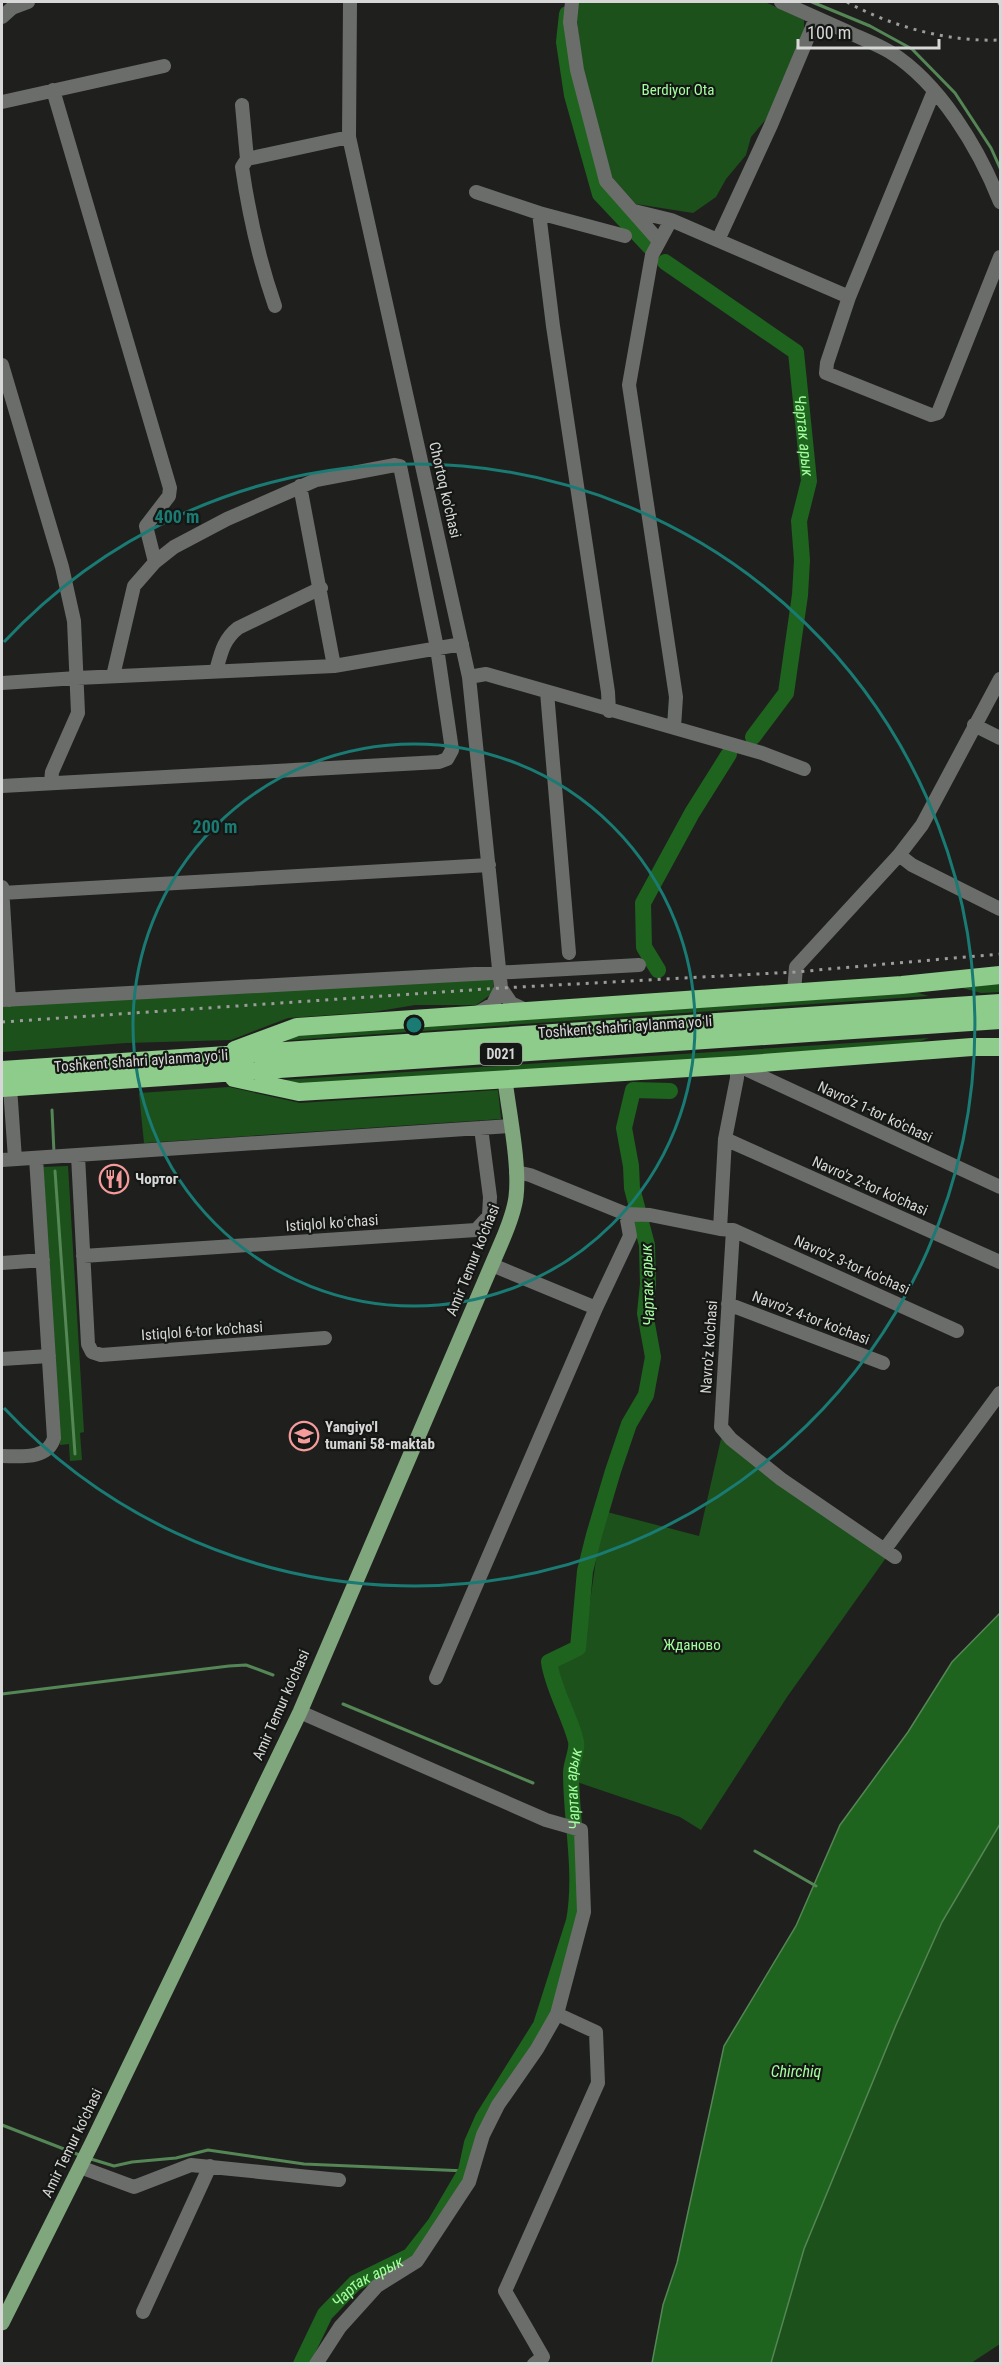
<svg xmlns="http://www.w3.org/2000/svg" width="1002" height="2365" viewBox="0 0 1002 2365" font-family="'Roboto Condensed',sans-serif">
	<rect width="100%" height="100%" fill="#1f201e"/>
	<!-- green -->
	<path fill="#1d511c" d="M 575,2 L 765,2 L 804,20 L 804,33 L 767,118 L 751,137 L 746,155 L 726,179 L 716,197 L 693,213 L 636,204 L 609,174 L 583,74 Z
		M 493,977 L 493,991 L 490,995 L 476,1005 L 415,1005 L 373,1012 L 288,1018 L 231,1040 L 126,1043 L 2,1052 L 2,1004 Z
		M 1000,980 L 1000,992 L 981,993 L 955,986 Z
		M 911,991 L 929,996 L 277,1041 L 299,1031 Z
		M 929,1038 L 906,1047 L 299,1086 L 283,1080 Z
		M 229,1087 L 300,1103 L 498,1090 L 501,1119 L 144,1143 L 139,1093 Z
		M 68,1166 L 84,1432 L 80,1433 L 82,1460 L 70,1461 L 69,1444 L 60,1445 L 43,1167 Z
		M 721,1439 L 731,1444 L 888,1555 L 787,1697 L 701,1830 L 680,1817 L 577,1782 L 577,1762 L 584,1740 L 555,1671 L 556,1663 L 583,1651 L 603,1511 L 699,1536 Z
		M 1000,1824 L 1000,2344 L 971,2363 L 771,2364 L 804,2249 L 896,2025 L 942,1922 Z"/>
	<!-- water -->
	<path fill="#1e641e" stroke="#558655" stroke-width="1.5" d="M 1000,1613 L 1000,1824 L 942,1922 L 896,2025 L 804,2249 L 771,2363 L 652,2363 L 663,2305 L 677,2263 L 724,2046 L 796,1926 L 840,1825 L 908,1732 L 952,1662 Z"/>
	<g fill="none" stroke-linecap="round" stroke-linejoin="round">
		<!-- stream -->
		<path stroke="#558655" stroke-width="3" d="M 812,2 L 870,26 L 912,49 L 955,93 L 991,148 L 1000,168
			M 52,1110 L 54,1153
			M 55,1171 L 75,1454
			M 2,1694 L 229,1666 L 246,1665 L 273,1675
			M 343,1704 L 533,1783
			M 755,1851 L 816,1886
			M 2,2125 L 82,2156
			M 91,2159 L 114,2166 L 132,2162 L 176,2158 L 208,2150 L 304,2164 L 466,2171"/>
		<!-- river -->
		<g stroke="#1e641e" stroke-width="16">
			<path d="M 567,14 L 564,42 L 572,95 L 600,194 L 650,247"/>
			<path id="s1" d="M 665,262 L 796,352 L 809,481 L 799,521 L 802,560 L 800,595 L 786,693 L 753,737"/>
			<path d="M 658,970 L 644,947 L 643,903 L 692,813 L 729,754"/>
			<path id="s2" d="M 301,2364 L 325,2314 L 355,2283 L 410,2256 L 435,2224 L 466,2171 L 472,2143 L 483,2118 L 541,2025 L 574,1921 C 583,1873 571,1821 571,1773 C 571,1762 578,1751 576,1741 C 569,1714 553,1689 549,1662 L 578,1648 L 585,1571 L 594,1535 L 613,1471 L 629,1424 L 646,1395 L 653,1357 L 645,1313 L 648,1284 L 647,1245 L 632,1188 L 631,1166 L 624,1128 L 633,1090 L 670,1091"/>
		</g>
		<!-- minor -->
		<path stroke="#6b6d6a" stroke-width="14" d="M 350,2 L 349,137 L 469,677 L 501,988
			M 572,2 L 570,22 L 577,70 L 606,181 L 659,241
			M 781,2 C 803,12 826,22 848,32 C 862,39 877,44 890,52 C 940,83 979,149 1000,202
			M 2,17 L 12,8 L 28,2
			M 53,90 L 170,488 L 169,496 L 146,526 L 155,562
			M 934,91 L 849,297 L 827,363 L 826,373 L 931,415 L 938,413 L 1000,257
			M 2,102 L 164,66
			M 242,105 L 247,159 L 242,167 C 249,215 259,260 275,306
			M 247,159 L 349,137
			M 476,192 L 539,213 L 625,236
			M 634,211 L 671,220
			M 539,213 L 553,326 L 608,692 L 609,711
			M 718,240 L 771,125 L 816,18
			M 2,365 L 62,567 L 74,621 L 78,713 L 52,772 L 51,782
			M 300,486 L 334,666
			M 216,671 C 221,653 223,640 238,628 L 321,588
			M 469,677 L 486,674 L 762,753 L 804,769
			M 2,683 L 77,678 L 334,666 L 462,644
			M 547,692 L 569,953
			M 974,725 L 1000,738
			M 674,727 L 676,697 L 629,385 L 652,255 L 671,220 L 849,297
			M 2,786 L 439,762 L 447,759 L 452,750 L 437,648 L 400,466 L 395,465 L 316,480 L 227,519 L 174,547 L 155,562 L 134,586 L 113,676
			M 899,855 L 912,865 L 1000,909
			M 2,887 L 9,1000
			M 2,893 L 489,865
			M 794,992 L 796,967 L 899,855 L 922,825 L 1000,679
			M 2,1000 L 639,965
			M 477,1013 L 493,1004 L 501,988 L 511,1003 L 526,1010
			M 10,1087 L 15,1159
			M 725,1139 L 1000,1262
			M 78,1156 L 88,1344 L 92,1352 L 101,1355 L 325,1338
			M 2,1160 L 511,1126
			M 516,1172 L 530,1175 L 626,1214 L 650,1215 L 720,1229
			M 733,1230 L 957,1331
			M 83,1256 L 476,1230 L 489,1216 L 490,1197 L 481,1128
			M 2,1263 L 43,1260
			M 492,1265 L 596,1308
			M 728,1304 L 883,1363
			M 2,1359 L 49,1356
			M 2,1456 C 20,1456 48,1460 54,1438 L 36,1158
			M 885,1549 L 1000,1393
			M 895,1557 L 781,1479 L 731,1439 L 721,1427 L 733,1230 L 720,1229 L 725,1139 L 737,1078 L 737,1065 L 1000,1187
			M 436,1678 L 596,1308 L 630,1236 L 626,1214
			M 300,1712 L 546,1820 L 581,1830 L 584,1912 L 557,2014 L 537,2049 L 498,2105 L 483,2135 L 469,2182 L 417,2261 L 377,2286 L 340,2327 L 316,2364
			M 80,2167 L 134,2187 L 191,2165 L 339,2180
			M 143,2312 L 210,2166
			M 534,2364 L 543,2357 L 505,2291 L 598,2083 L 596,2032 L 557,2014"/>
		<!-- major -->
		<path stroke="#7fa67d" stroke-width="15" d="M 2,2323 L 92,2143 L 300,1712 L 502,1241 C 508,1227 514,1212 516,1197 C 520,1165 509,1113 505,1080"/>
		<!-- highway -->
		<path stroke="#8dcc8a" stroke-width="18" d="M 235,1050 L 297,1027 L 902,985 L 1000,975
			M 2,1070 L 1000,1003
			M 234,1078 L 299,1092 L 737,1065 L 972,1047 L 1000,1047
			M 2,1088 L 1000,1020"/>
		<!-- rail -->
		<path stroke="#9b9c9b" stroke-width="3" stroke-dasharray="3 6" stroke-linecap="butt" d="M 847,2 C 892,27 949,42 1000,40
			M 998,4 L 1000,3
			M 2,1022 L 501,988 L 795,972 L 1000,954"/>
	</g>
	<!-- distance rings -->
	<g fill="none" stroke="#197b73" stroke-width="3">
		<circle cx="414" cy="1025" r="281"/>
		<path d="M4 642A561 561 0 1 1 4 1408"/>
	</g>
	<!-- icons -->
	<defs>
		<g id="restaurant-ring" transform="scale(1.5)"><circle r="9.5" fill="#151715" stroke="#f59b9b" stroke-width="1.5"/><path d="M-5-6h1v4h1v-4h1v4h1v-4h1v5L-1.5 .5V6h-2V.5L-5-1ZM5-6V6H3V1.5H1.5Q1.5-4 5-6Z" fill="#f59b9b"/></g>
		<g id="school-ring" transform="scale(1.5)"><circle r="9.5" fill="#151715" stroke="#f59b9b" stroke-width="1.5"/><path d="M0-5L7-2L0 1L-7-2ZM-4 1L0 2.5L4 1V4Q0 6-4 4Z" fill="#f59b9b"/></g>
	</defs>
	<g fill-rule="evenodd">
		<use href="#restaurant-ring" x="114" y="1179"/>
		<use href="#school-ring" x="304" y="1436"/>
	</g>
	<g text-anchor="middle" stroke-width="4.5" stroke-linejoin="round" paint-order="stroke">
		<!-- shield labels -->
		<rect fill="#151715" stroke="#9c9d9c" stroke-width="1.5" x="480" y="1043" width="42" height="22" rx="4.5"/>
		<g font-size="14" font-weight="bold" fill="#d6d7d6">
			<text x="501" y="1059">D021</text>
		</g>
		<!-- park labels -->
		<g font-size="15" fill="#a2fd9d" stroke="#151715">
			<text x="678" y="95">Berdiyor Ota</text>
			<text x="692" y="1650">Жданово</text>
		</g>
		<!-- street labels -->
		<g font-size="15" fill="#d6d7d6" stroke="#151715">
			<text transform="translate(445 490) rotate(77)" y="5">Chortoq ko'chasi</text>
			<text transform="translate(625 1027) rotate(-4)" y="5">Toshkent shahri aylanma yoʻli</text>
			<text transform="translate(141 1061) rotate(-4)" y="5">Toshkent shahri aylanma yoʻli</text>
			<text transform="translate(875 1112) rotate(25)" y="5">Navro'z 1-tor ko'chasi</text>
			<text transform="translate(870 1186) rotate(24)" y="5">Navro'z 2-tor ko'chasi</text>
			<text transform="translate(332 1223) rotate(-4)" y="5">Istiqlol koʻchasi</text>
			<text transform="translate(473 1260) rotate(-68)" y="5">Amir Temur ko'chasi</text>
			<text transform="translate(852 1265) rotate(24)" y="5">Navro'z 3-tor ko'chasi</text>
			<text transform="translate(811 1318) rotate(21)" y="5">Navro'z 4-tor ko'chasi</text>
			<text transform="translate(202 1331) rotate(-4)" y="5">Istiqlol 6-tor ko'chasi</text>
			<text transform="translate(709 1347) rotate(-86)" y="5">Navro'z ko'chasi</text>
			<text transform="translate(281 1705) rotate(-66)" y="5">Amir Temur ko'chasi</text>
			<text transform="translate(72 2143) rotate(-64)" y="5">Amir Temur ko'chasi</text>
		</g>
		<!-- poi labels -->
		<g font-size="15" font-weight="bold" fill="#d6d7d6" stroke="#151715" text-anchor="start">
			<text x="135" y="1184">Чортог</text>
			<text x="325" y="1432">Yangiyo'l<tspan x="325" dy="17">tumani 58-maktab</tspan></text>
		</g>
		<!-- water labels -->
		<g font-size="16" font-style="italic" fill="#a3fe9e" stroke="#151715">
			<text dy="6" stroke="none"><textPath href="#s1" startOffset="243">Чартак арык</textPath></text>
			<text transform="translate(647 1285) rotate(-92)" y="6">Чартак арык</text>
			<text dy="6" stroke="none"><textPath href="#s2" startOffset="669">Чартак арык</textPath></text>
			<text x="796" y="2077">Chirchiq</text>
			<text dy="6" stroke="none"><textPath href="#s2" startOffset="110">Чартак арык</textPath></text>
		</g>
	</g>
	<circle cx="414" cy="1025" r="9" fill="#197b73" stroke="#151715" stroke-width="3"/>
	<g font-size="18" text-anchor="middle" font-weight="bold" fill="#197b73" stroke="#151715" stroke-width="4.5" stroke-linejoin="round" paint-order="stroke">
		<text x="177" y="523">400 m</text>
		<text x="215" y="833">200 m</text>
	</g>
	<!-- border -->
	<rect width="1002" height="2365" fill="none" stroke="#d6d7d6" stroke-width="6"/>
	<!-- scale -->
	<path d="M798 39v9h141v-9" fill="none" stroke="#d6d7d6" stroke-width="3"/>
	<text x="807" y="39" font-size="18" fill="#d6d7d6" stroke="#151715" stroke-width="4.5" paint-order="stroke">100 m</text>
</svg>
